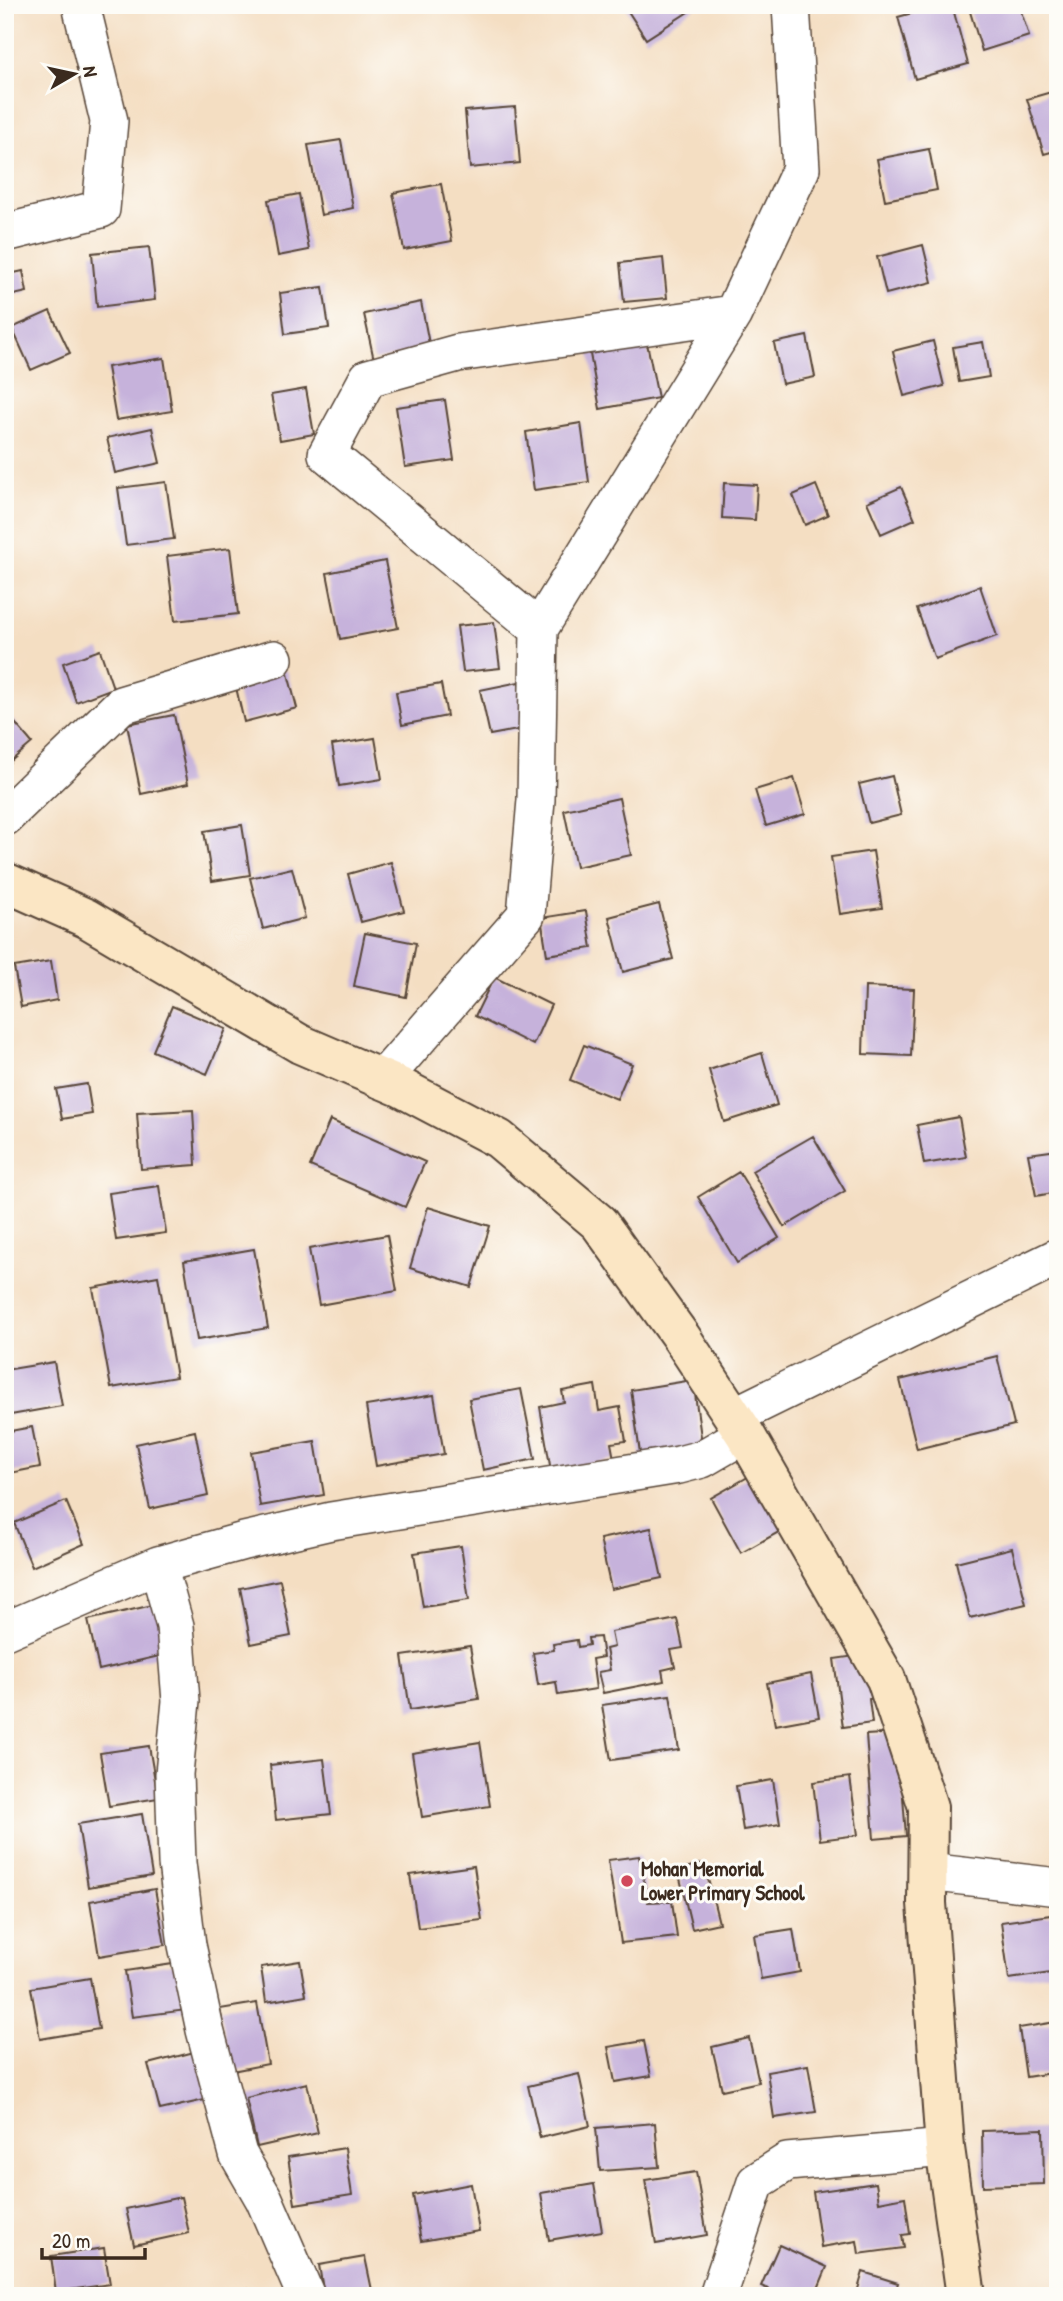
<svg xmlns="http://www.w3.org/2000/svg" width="1063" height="2301" viewBox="0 0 1063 2301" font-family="'Patrick Hand',sans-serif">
	<rect width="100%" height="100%" fill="#fdfcf7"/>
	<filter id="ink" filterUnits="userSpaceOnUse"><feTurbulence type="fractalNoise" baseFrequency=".0143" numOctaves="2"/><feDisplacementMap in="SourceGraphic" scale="14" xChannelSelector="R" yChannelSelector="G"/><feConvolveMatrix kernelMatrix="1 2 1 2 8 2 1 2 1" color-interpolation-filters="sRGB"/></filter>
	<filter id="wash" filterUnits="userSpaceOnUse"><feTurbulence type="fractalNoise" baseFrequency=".00686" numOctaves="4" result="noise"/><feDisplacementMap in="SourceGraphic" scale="28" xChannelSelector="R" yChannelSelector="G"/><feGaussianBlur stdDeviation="1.57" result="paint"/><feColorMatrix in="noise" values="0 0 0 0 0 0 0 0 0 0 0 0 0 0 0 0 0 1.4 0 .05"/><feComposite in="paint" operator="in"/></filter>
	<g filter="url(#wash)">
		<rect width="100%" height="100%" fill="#f4dec2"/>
		<g id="blocks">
			<!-- building -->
			<path fill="#c6b2db" d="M 624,5 L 699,5 L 646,39 Z
				M 941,5 L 952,5 L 968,64 L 915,79 L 898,17 Z
				M 968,5 L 1019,5 L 1029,36 L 982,51 Z
				M 1058,90 L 1058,150 L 1044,154 L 1027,99 Z
				M 515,107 L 520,163 L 470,168 L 465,111 Z
				M 341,140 L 353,208 L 321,215 L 308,145 Z
				M 929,149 L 937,190 L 885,200 L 877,159 Z
				M 441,184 L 452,241 L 404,250 L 393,193 Z
				M 299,194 L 309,250 L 278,256 L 268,200 Z
				M 923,245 L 932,282 L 886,294 L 877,257 Z
				M 149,247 L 155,300 L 97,307 L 92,253 Z
				M 663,258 L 667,298 L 624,302 L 620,263 Z
				M 23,271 L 27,292 L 5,297 L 5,275 Z
				M 323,287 L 329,328 L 285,334 L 280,293 Z
				M 421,302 L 430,349 L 374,360 L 364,314 Z
				M 50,311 L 70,353 L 31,370 L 12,328 Z
				M 807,336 L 815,377 L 782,384 L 774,343 Z
				M 933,341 L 944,386 L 904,396 L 893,351 Z
				M 983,342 L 989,377 L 959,382 L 953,347 Z
				M 647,343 L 658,398 L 600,409 L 590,354 Z
				M 164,358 L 172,411 L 116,420 L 107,367 Z
				M 306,389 L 314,434 L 280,440 L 271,395 Z
				M 445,400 L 454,460 L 405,467 L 396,407 Z
				M 581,423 L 589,482 L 534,490 L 526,432 Z
				M 152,428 L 160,463 L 115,473 L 107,438 Z
				M 166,482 L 174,539 L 126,545 L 118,488 Z
				M 724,483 L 757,485 L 755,520 L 722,518 Z
				M 816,485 L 828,515 L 805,525 L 793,495 Z
				M 901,487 L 915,519 L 881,534 L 867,502 Z
				M 230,548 L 238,614 L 175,621 L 167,556 Z
				M 385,561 L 398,628 L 340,639 L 327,573 Z
				M 980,586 L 997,636 L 935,659 L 917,609 Z
				M 494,622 L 500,668 L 463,672 L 457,626 Z
				M 100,650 L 113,688 L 76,702 L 63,663 Z
				M 287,670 L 297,708 L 244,722 L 235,683 Z
				M 519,682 L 528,728 L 490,735 L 480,690 Z
				M 441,684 L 447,716 L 402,725 L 396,692 Z
				M 5,711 L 32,743 L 5,766 Z
				M 174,715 L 188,784 L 141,794 L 127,724 Z
				M 375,738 L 382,779 L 339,786 L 332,745 Z
				M 892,776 L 901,815 L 869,823 L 859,784 Z
				M 794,778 L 805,814 L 766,826 L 755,790 Z
				M 619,798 L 631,855 L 576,867 L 564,810 Z
				M 242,825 L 250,875 L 212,881 L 204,831 Z
				M 873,851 L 882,908 L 840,914 L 831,857 Z
				M 391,862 L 404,911 L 361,922 L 348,874 Z
				M 292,868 L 305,918 L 263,929 L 250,878 Z
				M 659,904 L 673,959 L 623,972 L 609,917 Z
				M 586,911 L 592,948 L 547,955 L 541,918 Z
				M 365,933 L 416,943 L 406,997 L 354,986 Z
				M 51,961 L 57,1000 L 21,1007 L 14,967 Z
				M 494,977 L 551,1005 L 533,1045 L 475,1016 Z
				M 865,987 L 914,989 L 911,1056 L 863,1054 Z
				M 172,1006 L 226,1029 L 207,1074 L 153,1051 Z
				M 584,1045 L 632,1064 L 617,1099 L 570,1080 Z
				M 762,1053 L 777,1105 L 724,1122 L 709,1070 Z
				M 87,1084 L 92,1114 L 62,1119 L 56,1089 Z
				M 193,1110 L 196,1165 L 141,1169 L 137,1113 Z
				M 959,1117 L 966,1157 L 924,1164 L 917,1125 Z
				M 330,1120 L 425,1162 L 405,1207 L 310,1166 Z
				M 813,1136 L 845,1191 L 784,1227 L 752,1171 Z
				M 1058,1150 L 1058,1192 L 1036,1196 L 1028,1154 Z
				M 739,1172 L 779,1238 L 737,1263 L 698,1197 Z
				M 159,1186 L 166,1233 L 116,1240 L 109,1193 Z
				M 428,1207 L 490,1226 L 471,1287 L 410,1268 Z
				M 387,1235 L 397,1291 L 319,1305 L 309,1249 Z
				M 254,1249 L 268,1328 L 197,1340 L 184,1261 Z
				M 158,1276 L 176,1377 L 111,1388 L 93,1288 Z
				M 997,1356 L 1014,1425 L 917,1449 L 900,1380 Z
				M 54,1362 L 62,1406 L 5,1416 L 5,1370 Z
				M 693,1380 L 703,1451 L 641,1460 L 631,1390 Z
				M 595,1385 L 599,1411 L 620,1407 L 626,1441 L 611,1443 L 614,1459 L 551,1471 L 540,1407 L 564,1402 L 562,1391 Z
				M 521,1389 L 535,1459 L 483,1470 L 469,1399 Z
				M 434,1395 L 444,1454 L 376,1466 L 366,1406 Z
				M 32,1427 L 40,1467 L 5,1474 L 5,1432 Z
				M 195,1431 L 208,1496 L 150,1509 L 136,1444 Z
				M 315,1441 L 324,1495 L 260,1506 L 251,1452 Z
				M 762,1469 L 793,1524 L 741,1553 L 711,1498 Z
				M 66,1501 L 84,1544 L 32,1567 L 14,1523 Z
				M 651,1528 L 662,1578 L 611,1589 L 600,1539 Z
				M 461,1546 L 469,1600 L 423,1607 L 414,1553 Z
				M 1012,1548 L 1026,1604 L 970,1618 L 956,1562 Z
				M 280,1580 L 291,1636 L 251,1644 L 240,1588 Z
				M 157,1604 L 168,1654 L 99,1670 L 88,1620 Z
				M 677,1619 L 683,1648 L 671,1650 L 675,1667 L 662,1670 L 664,1681 L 603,1693 L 598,1672 L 610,1670 L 606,1649 L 614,1647 L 611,1632 Z
				M 600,1637 L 603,1657 L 592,1659 L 596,1689 L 558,1695 L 556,1682 L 538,1685 L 533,1653 L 554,1650 L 553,1644 L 577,1640 L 578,1647 L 589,1645 L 588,1638 Z
				M 470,1646 L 479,1699 L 410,1710 L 402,1656 Z
				M 869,1654 L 882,1697 L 869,1699 L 872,1723 L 843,1727 L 834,1659 Z
				M 811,1674 L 819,1717 L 775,1725 L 767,1683 Z
				M 670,1695 L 679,1750 L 611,1760 L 602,1705 Z
				M 898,1733 L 906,1836 L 874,1839 L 866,1735 Z
				M 480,1742 L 490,1806 L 422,1817 L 412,1753 Z
				M 149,1746 L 158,1798 L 109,1806 L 100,1753 Z
				M 324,1759 L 331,1814 L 276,1820 L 270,1765 Z
				M 850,1777 L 858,1835 L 820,1840 L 813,1782 Z
				M 773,1780 L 780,1824 L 743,1830 L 736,1786 Z
				M 142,1814 L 152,1876 L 88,1887 L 78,1824 Z
				M 639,1856 L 648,1902 L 672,1901 L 677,1937 L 621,1943 L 608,1860 Z
				M 704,1863 L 719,1923 L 692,1929 L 678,1870 Z
				M 474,1866 L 482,1920 L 418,1928 L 410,1875 Z
				M 155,1889 L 165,1945 L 99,1956 L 90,1901 Z
				M 1058,1914 L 1058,1972 L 1009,1979 L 1001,1922 Z
				M 793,1929 L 800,1972 L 761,1979 L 754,1935 Z
				M 300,1961 L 306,1995 L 266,2002 L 261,1967 Z
				M 180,1963 L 187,2010 L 132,2017 L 125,1971 Z
				M 90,1978 L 99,2029 L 40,2039 L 31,1988 Z
				M 257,2003 L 268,2064 L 232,2071 L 220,2009 Z
				M 1056,2022 L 1058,2072 L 1026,2077 L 1019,2028 Z
				M 749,2038 L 759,2082 L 722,2090 L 712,2047 Z
				M 644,2041 L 651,2076 L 615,2082 L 608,2047 Z
				M 198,2051 L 209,2099 L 160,2110 L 148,2064 Z
				M 808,2065 L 816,2112 L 774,2118 L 767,2072 Z
				M 579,2074 L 590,2126 L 540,2138 L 528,2086 Z
				M 307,2083 L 318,2133 L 257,2147 L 246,2098 Z
				M 655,2123 L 659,2167 L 600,2171 L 596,2128 Z
				M 1043,2129 L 1044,2184 L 983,2186 L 982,2131 Z
				M 345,2148 L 352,2195 L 295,2204 L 288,2157 Z
				M 696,2172 L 707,2235 L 656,2244 L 645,2180 Z
				M 876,2183 L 879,2202 L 905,2197 L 910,2234 L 902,2235 L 904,2248 L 859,2254 L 857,2241 L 821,2247 L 813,2192 Z
				M 471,2184 L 479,2231 L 421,2241 L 413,2195 Z
				M 594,2184 L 602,2231 L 549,2240 L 541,2193 Z
				M 181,2197 L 189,2233 L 134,2245 L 126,2209 Z
				M 779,2245 L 827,2267 L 815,2296 L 784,2296 L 761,2286 Z
				M 104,2248 L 110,2284 L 56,2292 L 51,2256 Z
				M 365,2257 L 373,2295 L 324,2296 L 319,2265 Z
				M 863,2272 L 898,2283 L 894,2296 L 856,2296 Z
				M 248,2289 L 249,2296 L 216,2296 L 215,2294 Z"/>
		</g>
	</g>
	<g filter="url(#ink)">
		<use href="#blocks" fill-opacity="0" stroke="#574537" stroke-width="2"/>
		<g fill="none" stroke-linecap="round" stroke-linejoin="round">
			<!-- street casing -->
			<g stroke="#574537" stroke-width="40">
				<path id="street" d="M 5,233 L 101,209 L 109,121 L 81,5
					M 733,314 L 458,353 L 368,378 L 327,454 L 539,629 L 733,314 L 801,169 L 791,5
					M 5,817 L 121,705 L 274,659
					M 382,1080 L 526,915 L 536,800 L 539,629
					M 734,1416 L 1058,1257
					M 158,1565 L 175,1626 L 181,1701 L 174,1774 L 177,1863 L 187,1945 L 205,2030 L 238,2154 L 264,2199 L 306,2296
					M 5,1631 L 158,1565 L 244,1541 L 331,1521 L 679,1465 L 702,1459 L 745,1434
					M 928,1872 L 1058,1887
					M 718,2296 L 756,2182 L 787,2162 L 945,2148"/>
			</g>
			<!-- secondary casing -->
			<g stroke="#574537" stroke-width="42">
				<path id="secondary" d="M 5,882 L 86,918 L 300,1044 L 400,1087 L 499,1139 L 599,1223 L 681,1337 L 745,1434 L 886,1679 L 928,1807 L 927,1903 L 945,2148 L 966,2296"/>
			</g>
			<!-- street -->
			<use href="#street" stroke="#fff" stroke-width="37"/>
			<!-- secondary -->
			<use href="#secondary" stroke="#fbe6c4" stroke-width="38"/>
		</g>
	</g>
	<!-- markers -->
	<circle fill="#d1495b" stroke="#fdfcf7" stroke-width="2.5" cx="627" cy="1881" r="7"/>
	<g text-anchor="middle" stroke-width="6" stroke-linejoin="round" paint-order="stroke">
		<!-- poi labels -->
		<g font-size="21" font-weight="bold" fill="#3b2a1e" stroke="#fdfcf7" text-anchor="start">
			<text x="641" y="1876">Mohan Memorial<tspan x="641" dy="24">Lower Primary School</tspan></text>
		</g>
	</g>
	<!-- margin -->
	<rect width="1063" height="2301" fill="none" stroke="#fdfcf7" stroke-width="28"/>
	<!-- north arrow -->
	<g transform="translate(74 74) rotate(81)" stroke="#fdfcf7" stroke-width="5" paint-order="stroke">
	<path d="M0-5L12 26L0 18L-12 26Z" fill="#3b2a1e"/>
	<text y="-10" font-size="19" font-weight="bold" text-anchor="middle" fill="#3b2a1e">N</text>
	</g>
	<!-- scale -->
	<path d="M42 2248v10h103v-10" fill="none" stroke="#3b2a1e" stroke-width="3.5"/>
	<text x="52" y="2248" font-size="21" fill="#3b2a1e" stroke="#fdfcf7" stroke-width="5" paint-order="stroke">20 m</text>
</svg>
